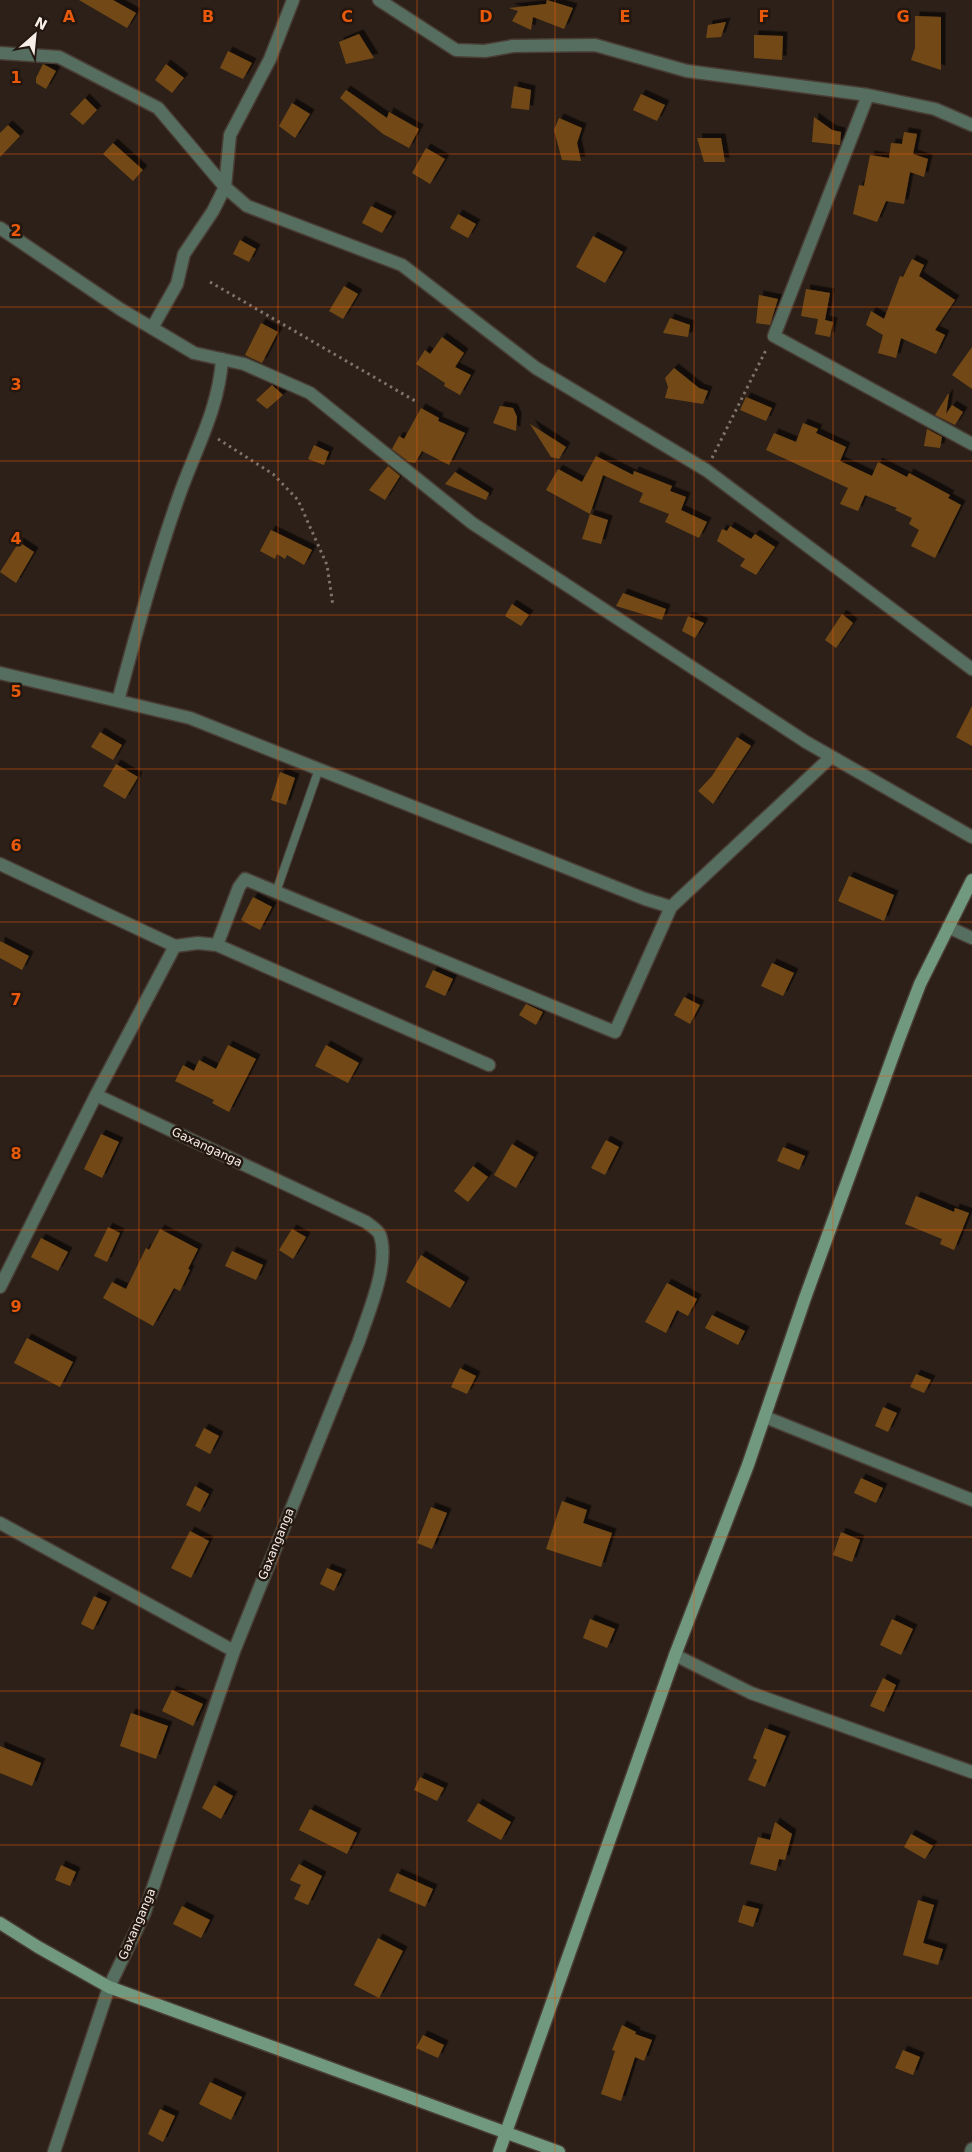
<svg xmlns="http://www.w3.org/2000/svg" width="972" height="2152" viewBox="0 0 972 2152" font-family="'DejaVu Sans',sans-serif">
	<defs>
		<filter id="shadow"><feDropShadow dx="4.5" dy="-4.5" stdDeviation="0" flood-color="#0009"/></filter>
	</defs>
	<rect width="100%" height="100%" fill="#2d2018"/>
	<!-- building -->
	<path fill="#724a16" filter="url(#shadow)" d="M 79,0 L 113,0 L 136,13 L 127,28 Z
		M 547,0 L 573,8 L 564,29 L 533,17 L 531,30 L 512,21 L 518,11 L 509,8 L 546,4 Z
		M 915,16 L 941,17 L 941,70 L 911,60 L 915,48 Z
		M 726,22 L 721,37 L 706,38 L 708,25 Z
		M 359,34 L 374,58 L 346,64 L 339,42 Z
		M 754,35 L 783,36 L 782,60 L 754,58 Z
		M 228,51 L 252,63 L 243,79 L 220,68 Z
		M 43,64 L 56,71 L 46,89 L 36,83 L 36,78 Z
		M 166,64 L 184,78 L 172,93 L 155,80 Z
		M 514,86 L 531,90 L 529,110 L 511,108 Z
		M 346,90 L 387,118 L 389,112 L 419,129 L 409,148 L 383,134 L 340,98 Z
		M 641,94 L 665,105 L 657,121 L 633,110 Z
		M 85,98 L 97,110 L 83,125 L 70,114 Z
		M 292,103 L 310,114 L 295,138 L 279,126 Z
		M 814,117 L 832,130 L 841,132 L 840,145 L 812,142 Z
		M 559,118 L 582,128 L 577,143 L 581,161 L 562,160 L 554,130 Z
		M 8,125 L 20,136 L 0,157 L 0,133 Z
		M 904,132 L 917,134 L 913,154 L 928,159 L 924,177 L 910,172 L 904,204 L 886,201 L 877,222 L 853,214 L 859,185 L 864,186 L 870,155 L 889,158 L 891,143 L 902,144 Z
		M 697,138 L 721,138 L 725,162 L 704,162 Z
		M 113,143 L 143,170 L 133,181 L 103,154 Z
		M 426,148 L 445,159 L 430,184 L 412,173 Z
		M 371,206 L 392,216 L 382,233 L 362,223 Z
		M 458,214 L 476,224 L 468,238 L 450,228 Z
		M 593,236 L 623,252 L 605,283 L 576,267 Z
		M 240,240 L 256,249 L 249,262 L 233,254 Z
		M 912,259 L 924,265 L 919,276 L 955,300 L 935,330 L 945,335 L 936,354 L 901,338 L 896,358 L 878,353 L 883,335 L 866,325 L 871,311 L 884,319 L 900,276 L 903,277 Z
		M 344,286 L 358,294 L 343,319 L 329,311 Z
		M 806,289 L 830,293 L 825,320 L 833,322 L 830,337 L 815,334 L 818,319 L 801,316 Z
		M 759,295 L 778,299 L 770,325 L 756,323 Z
		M 670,318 L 690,325 L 688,337 L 663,333 Z
		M 261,323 L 278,332 L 262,363 L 245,355 Z
		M 442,337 L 464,353 L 455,367 L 471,375 L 460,395 L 444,386 L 445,383 L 416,364 L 425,350 L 430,354 Z
		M 972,347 L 972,389 L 952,375 Z
		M 674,368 L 699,388 L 708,391 L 703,404 L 665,398 L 668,387 L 665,378 Z
		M 272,385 L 283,395 L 267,409 L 256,400 Z
		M 948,394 L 949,394 L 946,414 L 952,405 L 963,412 L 955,425 L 935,415 Z
		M 746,397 L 772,408 L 766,421 L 740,410 Z
		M 500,406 L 513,408 L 517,417 L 516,431 L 493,423 Z
		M 421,408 L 439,418 L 438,421 L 465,433 L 449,465 L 422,451 L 415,463 L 409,462 L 392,449 L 399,436 L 404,439 Z
		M 803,423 L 818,429 L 816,433 L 846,447 L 840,461 L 872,476 L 878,462 L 907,477 L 909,473 L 950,495 L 948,498 L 961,505 L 935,558 L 911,546 L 919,530 L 909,524 L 912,518 L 895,510 L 897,508 L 865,495 L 858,511 L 840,504 L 848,488 L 766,450 L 774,433 L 796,442 Z
		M 530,424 L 566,447 L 559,459 L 551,457 Z
		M 927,429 L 942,437 L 940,448 L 924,446 Z
		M 314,445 L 329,452 L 324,465 L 308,459 Z
		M 596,456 L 633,475 L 634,471 L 672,486 L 670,491 L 686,497 L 681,510 L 707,522 L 699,538 L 665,522 L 669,514 L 639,502 L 643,493 L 603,475 L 590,514 L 546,490 L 558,469 L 582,482 Z
		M 388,466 L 400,476 L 385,500 L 369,490 Z
		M 455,472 L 489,493 L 486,500 L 445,484 Z
		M 590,514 L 608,520 L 601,544 L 582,539 Z
		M 730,526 L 751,539 L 755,534 L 775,547 L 756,575 L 740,566 L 745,559 L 717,541 L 722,529 L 727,531 Z
		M 271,530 L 312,550 L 304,565 L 287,555 L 285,559 L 277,554 L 275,559 L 260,551 Z
		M 19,542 L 34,552 L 16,583 L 0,572 Z
		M 623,593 L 666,609 L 662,620 L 616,606 Z
		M 512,604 L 529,615 L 521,626 L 505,616 Z
		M 842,614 L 853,623 L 836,648 L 825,640 Z
		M 688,616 L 704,623 L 695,638 L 682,631 Z
		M 972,706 L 972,746 L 956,737 Z
		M 100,732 L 122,745 L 113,760 L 91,747 Z
		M 737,737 L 751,746 L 713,804 L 698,791 L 712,776 Z
		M 116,764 L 138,777 L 125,799 L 103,786 Z
		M 280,772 L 295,778 L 286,805 L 271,800 Z
		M 849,876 L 894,895 L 884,921 L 838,901 Z
		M 253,897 L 272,907 L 260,930 L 241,920 Z
		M 0,941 L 29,956 L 22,970 L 0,958 Z
		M 772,963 L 794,973 L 783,996 L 761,986 Z
		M 433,970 L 453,979 L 445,996 L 425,987 Z
		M 684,997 L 700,1005 L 690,1024 L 674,1015 Z
		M 526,1004 L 543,1012 L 536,1025 L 519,1015 Z
		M 228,1045 L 256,1059 L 229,1112 L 212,1103 L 214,1100 L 175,1081 L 183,1065 L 194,1071 L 199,1060 L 216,1069 Z
		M 326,1045 L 359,1063 L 348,1083 L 315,1066 Z
		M 101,1134 L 119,1142 L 102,1178 L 84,1169 Z
		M 606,1140 L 619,1147 L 605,1175 L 591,1168 Z
		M 512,1144 L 534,1157 L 516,1188 L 494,1175 Z
		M 783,1147 L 805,1156 L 799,1170 L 777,1161 Z
		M 473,1166 L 488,1177 L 468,1202 L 454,1191 Z
		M 916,1196 L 954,1212 L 955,1208 L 969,1213 L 954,1250 L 940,1244 L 942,1239 L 905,1224 Z
		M 108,1227 L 120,1233 L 107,1262 L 94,1256 Z
		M 160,1229 L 198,1249 L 188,1269 L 190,1270 L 180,1291 L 174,1288 L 153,1326 L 103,1298 L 112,1282 L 126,1289 L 146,1248 L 149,1250 Z
		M 292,1229 L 306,1237 L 293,1259 L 279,1250 Z
		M 41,1238 L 68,1252 L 58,1271 L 31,1257 Z
		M 232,1251 L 263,1265 L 256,1280 L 225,1266 Z
		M 421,1255 L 465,1282 L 450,1308 L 406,1282 Z
		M 667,1283 L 697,1299 L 688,1316 L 677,1310 L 666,1333 L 645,1322 Z
		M 712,1315 L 745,1331 L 738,1345 L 705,1328 Z
		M 27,1338 L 73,1362 L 60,1387 L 14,1363 Z
		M 460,1368 L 476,1376 L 467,1394 L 451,1387 Z
		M 916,1374 L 931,1380 L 924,1393 L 910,1387 Z
		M 883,1407 L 897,1413 L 888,1432 L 875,1426 Z
		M 204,1428 L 219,1436 L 210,1454 L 195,1446 Z
		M 861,1478 L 883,1488 L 876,1503 L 854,1493 Z
		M 195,1486 L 209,1494 L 200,1512 L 186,1505 Z
		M 562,1501 L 587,1510 L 583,1523 L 612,1533 L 601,1567 L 546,1549 Z
		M 431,1507 L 447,1513 L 432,1549 L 417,1543 Z
		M 190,1531 L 209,1541 L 191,1578 L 171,1568 Z
		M 841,1532 L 860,1540 L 852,1562 L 833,1555 Z
		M 327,1568 L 342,1574 L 334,1591 L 320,1584 Z
		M 94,1596 L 107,1602 L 93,1630 L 81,1624 Z
		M 590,1619 L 615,1629 L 607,1648 L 583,1638 Z
		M 892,1619 L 913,1629 L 901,1655 L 880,1645 Z
		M 883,1678 L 896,1685 L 884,1712 L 870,1706 Z
		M 172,1690 L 203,1704 L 193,1726 L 162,1711 Z
		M 131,1713 L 168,1726 L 156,1759 L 120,1746 Z
		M 765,1728 L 786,1736 L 765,1787 L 748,1780 L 757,1760 L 753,1758 Z
		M 0,1746 L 41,1763 L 32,1786 L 0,1773 Z
		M 420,1777 L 444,1788 L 437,1801 L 414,1790 Z
		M 214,1785 L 233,1796 L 221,1819 L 202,1808 Z
		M 478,1803 L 511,1822 L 501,1840 L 467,1821 Z
		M 310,1809 L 357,1833 L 347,1854 L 299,1830 Z
		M 775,1822 L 792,1834 L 785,1860 L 779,1859 L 776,1871 L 750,1864 L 758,1837 L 770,1840 Z
		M 911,1834 L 933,1846 L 925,1859 L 904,1847 Z
		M 299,1864 L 322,1876 L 308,1905 L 294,1899 L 301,1885 L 290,1880 Z
		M 61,1865 L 76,1872 L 70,1886 L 55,1880 Z
		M 397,1873 L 433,1889 L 425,1907 L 389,1891 Z
		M 918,1900 L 934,1905 L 923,1943 L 943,1949 L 938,1965 L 903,1955 Z
		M 743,1905 L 759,1909 L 753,1927 L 738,1922 Z
		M 182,1906 L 210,1920 L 201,1938 L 173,1924 Z
		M 378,1938 L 403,1951 L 379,1998 L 354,1985 Z
		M 622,2025 L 636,2032 L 635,2034 L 652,2040 L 644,2061 L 635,2057 L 621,2101 L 601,2094 L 615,2051 L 612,2050 Z
		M 423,2035 L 444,2045 L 438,2058 L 416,2048 Z
		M 903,2050 L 920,2057 L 913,2075 L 895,2068 Z
		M 210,2082 L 242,2097 L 231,2120 L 199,2104 Z
		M 160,2109 L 175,2116 L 163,2142 L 148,2134 Z"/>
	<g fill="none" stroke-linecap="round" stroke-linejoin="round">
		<!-- lane casing -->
		<g stroke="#493d35" stroke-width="10">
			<path id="lane" d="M 276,892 L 319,769"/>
		</g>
		<!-- street casing -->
		<g stroke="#493d35" stroke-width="15">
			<path id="street" d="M 379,0 L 456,50 L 485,51 L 513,46 L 595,45 L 687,71 L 868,95 L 935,109 L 972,125
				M 0,53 L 59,57 L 158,108 L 225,187 L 247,206 L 402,265 L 536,368 L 706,470 L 972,669
				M 868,95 L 774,336 L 972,444
				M 0,228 L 120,309 L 194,353 L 244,364 L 310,393 L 472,523 L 806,742 L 972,837
				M 152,328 L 177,284 L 184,254 L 213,211 L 225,187 L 230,135 L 270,59 L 293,0
				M 0,673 L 190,718 L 645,899 L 671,907 L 831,757
				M 118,701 C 136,633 155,563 179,496 C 195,450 219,409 222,359
				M 0,864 L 175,946
				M 948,927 L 972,938
				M 217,945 L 239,887 L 245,879 L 615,1032 L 671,907
				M 0,1287 L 96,1095 L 175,946 L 198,943 L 217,945 L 489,1065
				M 765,1417 L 972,1500
				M 0,1523 L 234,1651
				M 675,1655 L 751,1693 L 972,1772
				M 54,2152 L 109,1987 L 144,1914 L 234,1651 L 359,1341 C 368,1313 390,1264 380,1235 C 378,1230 371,1226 366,1222 L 96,1095
				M 971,2152 L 972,2149"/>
		</g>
		<!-- secondary casing -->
		<g stroke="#493d35" stroke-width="15">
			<path id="secondary" d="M 0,1923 L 38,1947 L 109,1987 L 559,2152
				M 499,2152 L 675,1655 L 748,1465 L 805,1298 L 899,1039 L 920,984 L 972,880"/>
		</g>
		<!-- path -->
		<path stroke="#7f736c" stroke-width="3" stroke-dasharray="2.5 4" stroke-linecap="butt" d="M 210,282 L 417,402
			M 218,439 L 273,474 L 298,500 L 327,565 L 333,606
			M 712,458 L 767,348"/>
		<!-- lane -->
		<use href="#lane" stroke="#556e5f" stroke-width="8"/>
		<!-- street -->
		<use href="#street" stroke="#556e5f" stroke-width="12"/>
		<!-- secondary -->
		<use href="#secondary" stroke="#719980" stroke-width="12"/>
	</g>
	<!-- grid -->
	<path fill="none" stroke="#e8590c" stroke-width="1" stroke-opacity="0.55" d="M 139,0 L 139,2152M 278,0 L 278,2152M 417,0 L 417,2152M 555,0 L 555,2152M 694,0 L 694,2152M 833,0 L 833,2152M 0,154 L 972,154M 0,307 L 972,307M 0,461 L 972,461M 0,615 L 972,615M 0,769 L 972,769M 0,922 L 972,922M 0,1076 L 972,1076M 0,1230 L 972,1230M 0,1383 L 972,1383M 0,1537 L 972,1537M 0,1691 L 972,1691M 0,1845 L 972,1845M 0,1998 L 972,1998"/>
	<g text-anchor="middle" stroke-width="5" stroke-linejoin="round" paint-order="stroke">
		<!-- street labels -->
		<g font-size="12" fill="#f7eee8" stroke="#23170f">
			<text transform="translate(207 1147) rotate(25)" y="4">Gaxanganga</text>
			<text transform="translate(276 1544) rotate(-68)" y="4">Gaxanganga</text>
			<text transform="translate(137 1924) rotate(-67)" y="4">Gaxanganga</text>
		</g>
	</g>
	<g font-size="16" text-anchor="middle" font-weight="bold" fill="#e8590c" stroke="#23170f" stroke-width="5" stroke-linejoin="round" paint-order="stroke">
		<text x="69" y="22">A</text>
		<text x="208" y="22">B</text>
		<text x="347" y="22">C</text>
		<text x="486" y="22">D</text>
		<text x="625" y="22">E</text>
		<text x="764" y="22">F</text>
		<text x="903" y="22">G</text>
		<text x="16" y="83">1</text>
		<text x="16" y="236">2</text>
		<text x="16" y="390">3</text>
		<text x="16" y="544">4</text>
		<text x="16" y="697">5</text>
		<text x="16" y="851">6</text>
		<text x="16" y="1005">7</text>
		<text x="16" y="1159">8</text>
		<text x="16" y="1312">9</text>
	</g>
	<!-- north arrow -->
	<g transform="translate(35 35) rotate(27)" stroke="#23170f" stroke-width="4" paint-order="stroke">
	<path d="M0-4L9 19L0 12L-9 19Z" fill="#f7eee8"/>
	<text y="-8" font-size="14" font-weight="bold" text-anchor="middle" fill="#f7eee8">N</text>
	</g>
</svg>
